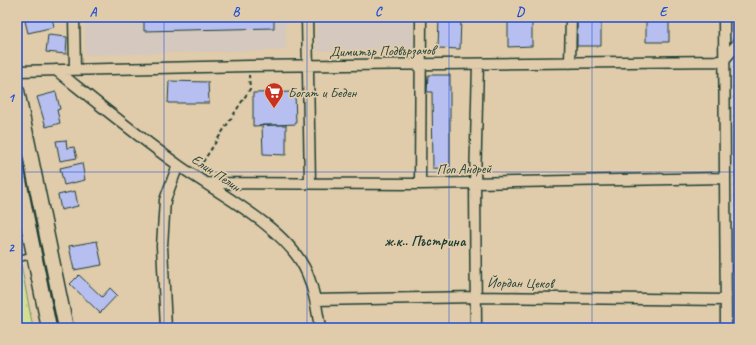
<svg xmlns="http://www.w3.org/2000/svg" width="756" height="345" font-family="Caveat,sans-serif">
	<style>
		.built { fill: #d4c8bf }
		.industrial { fill: url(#industrial-furrows) }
		.grass { fill: url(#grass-tufts); stroke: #798e64 }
		.building { fill: #b7bff0; stroke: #1f3d34 }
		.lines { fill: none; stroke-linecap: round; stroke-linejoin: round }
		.lane-casing { stroke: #1f3d34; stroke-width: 8 }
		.street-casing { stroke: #1f3d34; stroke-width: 13 }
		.secondary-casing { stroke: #1f3d34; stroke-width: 17 }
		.path { stroke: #1f3d34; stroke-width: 2; stroke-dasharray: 4 3; stroke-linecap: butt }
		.lane { stroke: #e0ccaa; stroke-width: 5 }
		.street { stroke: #e0ccaa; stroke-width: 10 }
		.secondary { stroke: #e0ccaa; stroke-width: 14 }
		.grid { fill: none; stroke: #1d4ed8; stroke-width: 1; stroke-opacity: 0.55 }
		.labels { text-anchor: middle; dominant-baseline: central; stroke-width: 3.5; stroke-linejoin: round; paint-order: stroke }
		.street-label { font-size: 14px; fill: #1f3d34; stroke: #e0ccaa }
		.poi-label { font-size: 14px; fill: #1f3d34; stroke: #e0ccaa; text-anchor: start }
		.neighbourhood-label { font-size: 15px; font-weight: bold; fill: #1f3d34; stroke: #e0ccaa }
		.neatline { fill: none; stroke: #1d4ed8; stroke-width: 1.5 }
		.grid-label { font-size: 13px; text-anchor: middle; font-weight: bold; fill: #1d4ed8 }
	</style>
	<defs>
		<pattern id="industrial-furrows" width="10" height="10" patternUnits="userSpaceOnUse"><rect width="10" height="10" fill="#d4c8bf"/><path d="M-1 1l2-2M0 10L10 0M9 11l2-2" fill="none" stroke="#aba49c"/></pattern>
		<pattern id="grass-tufts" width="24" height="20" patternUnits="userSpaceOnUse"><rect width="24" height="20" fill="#d3e094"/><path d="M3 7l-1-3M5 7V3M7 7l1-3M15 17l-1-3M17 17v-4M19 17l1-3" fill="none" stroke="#b5c180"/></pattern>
	</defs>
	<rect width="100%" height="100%" fill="#e0ccaa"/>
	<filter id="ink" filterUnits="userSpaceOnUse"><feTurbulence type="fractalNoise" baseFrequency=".025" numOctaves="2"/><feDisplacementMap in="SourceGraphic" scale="8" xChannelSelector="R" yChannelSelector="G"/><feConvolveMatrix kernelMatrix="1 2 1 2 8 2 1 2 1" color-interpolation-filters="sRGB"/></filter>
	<g filter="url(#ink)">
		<!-- built -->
		<path class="built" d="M85,17H286V50L85,55Z
			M316,17H413V50L316,51Z"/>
		<!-- industrial -->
		<path class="industrial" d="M731,17H739V328H735Z"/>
		<!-- grass -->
		<path class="grass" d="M21,264L33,328H17V265Z"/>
		<!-- building -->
		<path class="building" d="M24,17H52L54,27L28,33Z
			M101,17H274V28L144,31V19L101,20Z
			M319,17H335V19H319Z
			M335,17H358L357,19H335Z
			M439,17H461L460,49L438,48Z
			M508,17H532V46L508,47Z
			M577,17H601V46H577Z
			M646,17H669V42H646Z
			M48,35L67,37L66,54L46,52Z
			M428,75H450V169L433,168L432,92H427Z
			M169,81L208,82L209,103H168Z
			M56,92L60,109L57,110L60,123L46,127L37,97Z
			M295,92L296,124L253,126V93Z
			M262,125H286V155L263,154Z
			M66,140L67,148L74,147L77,158L60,161L56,141Z
			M82,163L85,180L64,185L60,168Z
			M75,191L78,206L61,210L58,195Z
			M97,241L102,265L74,270L69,246Z
			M79,275L102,297L110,288L117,295L100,313L70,284Z"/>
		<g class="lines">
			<!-- lane casing -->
			<g class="lane-casing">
				<path id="lane" d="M17,259L33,255"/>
			</g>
			<!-- street casing -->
			<g class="street-casing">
				<path id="street" d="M74,17L75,69
					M307,17L310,183
					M724,17L726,328
					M570,63L571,17
					M56,70C96,102 136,135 178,165C216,192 282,225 304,267C313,283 317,309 320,328
					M17,71L249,66L723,61L739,42
					M205,183L420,184L724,178
					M420,184L421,17
					M315,300L476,297L725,300
					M166,328L162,246L165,200L178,165
					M476,328L475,183L478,64"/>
			</g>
			<!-- secondary casing -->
			<g class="secondary-casing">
				<path id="secondary" d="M17,91L66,328
					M17,171L49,328"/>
			</g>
			<!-- path -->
			<path class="path" d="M199,168L250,89L249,75"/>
			<!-- lane -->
			<use href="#lane" class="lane"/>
			<!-- street -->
			<use href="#street" class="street"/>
			<!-- secondary -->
			<use href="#secondary" class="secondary"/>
		</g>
	</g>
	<!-- grid -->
	<path class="grid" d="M164,17V328M307,17V328M449,17V328M592,17V328M17,172H739"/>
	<!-- icons -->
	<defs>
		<g id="supermarket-pin" transform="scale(1)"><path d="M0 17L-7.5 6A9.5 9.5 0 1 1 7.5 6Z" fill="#c8321e" stroke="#e0ccaa"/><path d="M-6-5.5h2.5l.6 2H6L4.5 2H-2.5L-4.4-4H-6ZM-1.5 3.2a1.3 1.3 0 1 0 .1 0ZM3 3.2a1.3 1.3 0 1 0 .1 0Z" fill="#fff"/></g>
	</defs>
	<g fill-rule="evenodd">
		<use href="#supermarket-pin" x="274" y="92"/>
	</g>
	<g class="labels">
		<!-- street labels -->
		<g class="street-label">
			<text transform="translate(382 51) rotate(-1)">Димитър Подвързачов</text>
			<text transform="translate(464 169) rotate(-1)">Поп Андрей</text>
			<text transform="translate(216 173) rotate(34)">Елин Пелин</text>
			<text transform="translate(520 283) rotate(1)">Йордан Цеков</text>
		</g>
		<!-- poi labels -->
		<g class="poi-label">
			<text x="288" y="92">Богат и Беден</text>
		</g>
		<!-- neighbourhood labels -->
		<g class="neighbourhood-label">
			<text x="425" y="241">ж.к.. Пъстрина</text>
		</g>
	</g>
	<!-- margin -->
	<rect width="756" height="345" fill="none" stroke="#e0ccaa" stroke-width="44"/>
	<rect x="22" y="22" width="712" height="301" class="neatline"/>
	<g class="grid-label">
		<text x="93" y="16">A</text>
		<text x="236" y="16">B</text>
		<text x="378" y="16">C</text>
		<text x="520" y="16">D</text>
		<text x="663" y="16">E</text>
		<text x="11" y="102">1</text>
		<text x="11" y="252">2</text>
	</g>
</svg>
